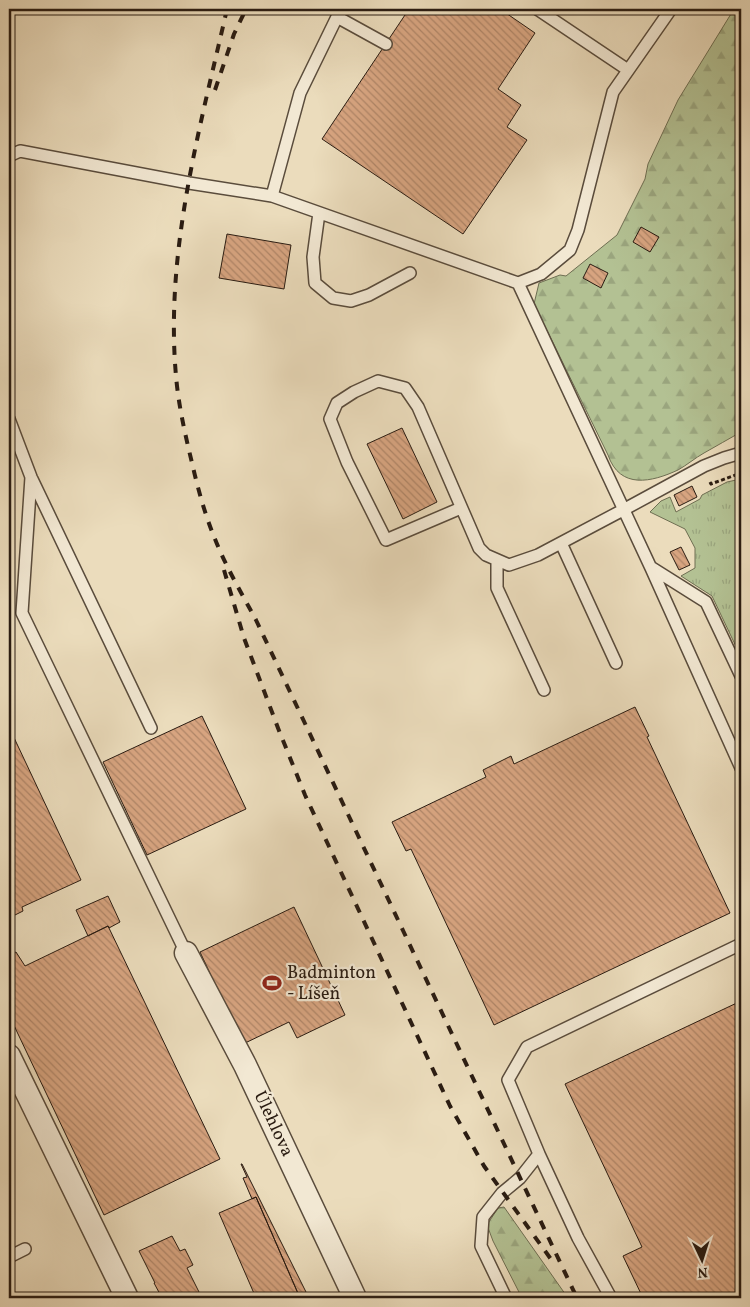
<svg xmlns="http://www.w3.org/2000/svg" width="750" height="1307" font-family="Vollkorn,serif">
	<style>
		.grass { fill: url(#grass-tufts); stroke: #6e6e52 }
		.forest { fill: url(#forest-firs); stroke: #6e6e52 }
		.building { fill: url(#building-back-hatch); stroke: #2a1c12 }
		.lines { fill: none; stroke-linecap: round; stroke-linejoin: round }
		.lane-casing { stroke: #5a4c3c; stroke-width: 14 }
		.street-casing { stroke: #5a4c3c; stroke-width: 25 }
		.path { stroke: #2a1c12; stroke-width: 3; stroke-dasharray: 4 2.5; stroke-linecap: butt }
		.lane { stroke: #f2e8d3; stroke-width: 11 }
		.street { stroke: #f2e8d3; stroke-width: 22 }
		.rail { stroke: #2a1c12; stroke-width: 4; stroke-dasharray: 9 9; stroke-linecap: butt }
		.labels { text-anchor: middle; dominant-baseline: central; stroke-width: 4.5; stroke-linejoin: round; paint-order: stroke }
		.poi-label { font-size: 18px; fill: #2a1c12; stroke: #f2e8d3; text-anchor: start }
		.street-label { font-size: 18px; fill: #2a1c12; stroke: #f2e8d3 }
	</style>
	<defs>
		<pattern id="grass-tufts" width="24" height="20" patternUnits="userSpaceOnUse" patternTransform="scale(1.25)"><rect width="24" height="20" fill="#b3c193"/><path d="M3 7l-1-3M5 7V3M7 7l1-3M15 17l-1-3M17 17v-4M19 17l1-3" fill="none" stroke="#9aa57e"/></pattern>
		<pattern id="forest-firs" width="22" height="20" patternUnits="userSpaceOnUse" patternTransform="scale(1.25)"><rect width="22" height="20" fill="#b3c193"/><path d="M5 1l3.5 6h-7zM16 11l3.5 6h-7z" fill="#9aa57e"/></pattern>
		<pattern id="building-back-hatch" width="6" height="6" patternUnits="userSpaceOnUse" patternTransform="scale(1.25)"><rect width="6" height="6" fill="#d7a480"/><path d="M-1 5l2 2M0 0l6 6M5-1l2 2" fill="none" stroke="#af8567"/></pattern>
	</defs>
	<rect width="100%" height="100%" fill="#ebdcbc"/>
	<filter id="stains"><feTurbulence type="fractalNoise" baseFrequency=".004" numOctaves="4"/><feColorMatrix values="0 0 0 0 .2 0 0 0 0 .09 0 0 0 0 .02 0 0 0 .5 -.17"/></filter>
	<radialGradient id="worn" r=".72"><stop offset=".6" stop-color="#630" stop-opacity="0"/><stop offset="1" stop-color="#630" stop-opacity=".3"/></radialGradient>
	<!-- grass -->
	<path class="grass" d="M736,480L741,481V657L712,596L681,576L695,568V548L685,529L650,512L661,501L670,497L676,512L700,499L702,495L727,482Z"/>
	<!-- forest -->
	<path class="forest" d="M734,9H741V432C729,439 716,446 704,453C695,458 687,465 678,470C652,482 620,490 608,455L534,304L539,283L560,275L566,276L617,235L645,179L648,164L678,100Z
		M504,1207L568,1298H522L493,1241L487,1225L498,1208Z"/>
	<!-- building -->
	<path class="building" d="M409,9H504L503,11L535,33L498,89L521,105L507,127L527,140L463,234L322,139Z
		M641,227L659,237L650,252L633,242Z
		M227,234L291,245L284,289L219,278Z
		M590,264L608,273L601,288L583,278Z
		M402,428L437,502L403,519L367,444Z
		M692,486L697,497L679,506L674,495Z
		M681,547L690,565L679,570L670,552Z
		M635,707L649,736L647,737L730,913L494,1025L411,849L406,851L392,822L486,777L483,770L511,756L514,764Z
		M202,716L246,809L147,855L103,762Z
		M9,727L81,880L22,907L23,911L9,918Z
		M108,896L120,922L109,928L108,926L88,936L76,910Z
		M294,907L345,1015L297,1038L289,1022L243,1044L200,952Z
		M108,926L220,1159L104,1215L9,1015V955L16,952L25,966Z
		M741,1001V1298H643L623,1256L642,1247L565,1084Z
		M241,1164H242L309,1298H300L256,1197L252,1199L243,1178L247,1177Z
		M256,1197L300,1298H256L219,1213Z
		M172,1236L180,1251L185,1249L193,1265L187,1268L202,1298H162L154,1283H155L139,1251Z"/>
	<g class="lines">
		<!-- lane casing -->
		<g class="lane-casing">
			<path id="lane" d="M537,9L628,70
				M9,11V9
				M337,17L386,44
				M9,156L20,151L189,183L272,196L518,283L651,568L741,768
				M272,196L300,93L337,17L343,9
				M319,213L313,257L315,283L333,298L351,301L369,295L410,273
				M518,283L541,274L570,250L578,230L613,92L671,9
				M9,419L31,477L151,728
				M31,477L22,613L186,953
				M461,508L386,540L347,462L330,419L337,403L354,392L378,381L405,388L418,407L479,548L486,555L509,565L538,555L623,510L704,466L724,458L741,453
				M561,543L616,663
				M497,560V588L544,690
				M652,568L706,602L741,676
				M539,1154L578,1238L611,1298
				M9,1257L25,1249
				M506,1298L481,1246L483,1217L502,1193L520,1178L539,1154L508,1080L527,1047L741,944"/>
		</g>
		<!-- street casing -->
		<g class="street-casing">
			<path id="street" d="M186,953L245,1065L355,1298
				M9,1056L127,1298"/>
		</g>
		<!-- path -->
		<path class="path" d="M710,482L711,484L741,473"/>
		<!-- lane -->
		<use href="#lane" class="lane"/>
		<!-- street -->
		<use href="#street" class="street"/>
		<!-- rail -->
		<path class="rail" d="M227,9C199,132 163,258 177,386C180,412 186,438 192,463C198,489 205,515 215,539C226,567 242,594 256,620L577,1298
			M215,90L234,34L246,9
			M224,570L244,638L278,728L305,795L450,1106L484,1166L553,1262"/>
	</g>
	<!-- icons -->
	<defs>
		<g id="stadium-bare" transform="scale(1.5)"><path d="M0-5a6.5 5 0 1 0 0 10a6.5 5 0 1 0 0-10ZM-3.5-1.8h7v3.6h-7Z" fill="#8f2418" stroke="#f2e8d3" stroke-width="2.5" paint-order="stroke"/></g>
	</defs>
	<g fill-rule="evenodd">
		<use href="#stadium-bare" x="272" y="983"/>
	</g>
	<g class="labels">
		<!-- poi labels -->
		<g class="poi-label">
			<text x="287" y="973">Badminton<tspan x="287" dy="21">- Líšeň</tspan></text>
		</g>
		<!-- street labels -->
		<g class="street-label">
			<text transform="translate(273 1124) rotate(65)">Úlehlova</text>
		</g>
	</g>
	<!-- margin -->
	<rect width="750" height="1307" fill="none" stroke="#ebdcbc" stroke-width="30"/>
	<rect x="10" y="10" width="730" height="1287" fill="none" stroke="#2a1c12" stroke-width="2.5"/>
	<rect x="15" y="15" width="720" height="1277" fill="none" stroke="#2a1c12"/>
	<!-- north arrow -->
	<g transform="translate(702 1260) rotate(176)" stroke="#f2e8d3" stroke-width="4" paint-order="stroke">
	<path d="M0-4L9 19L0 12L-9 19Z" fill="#2a1c12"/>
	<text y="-8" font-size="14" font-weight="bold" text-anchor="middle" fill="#2a1c12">N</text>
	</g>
	<rect width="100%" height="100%" filter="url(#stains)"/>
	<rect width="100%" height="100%" fill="url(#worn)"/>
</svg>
